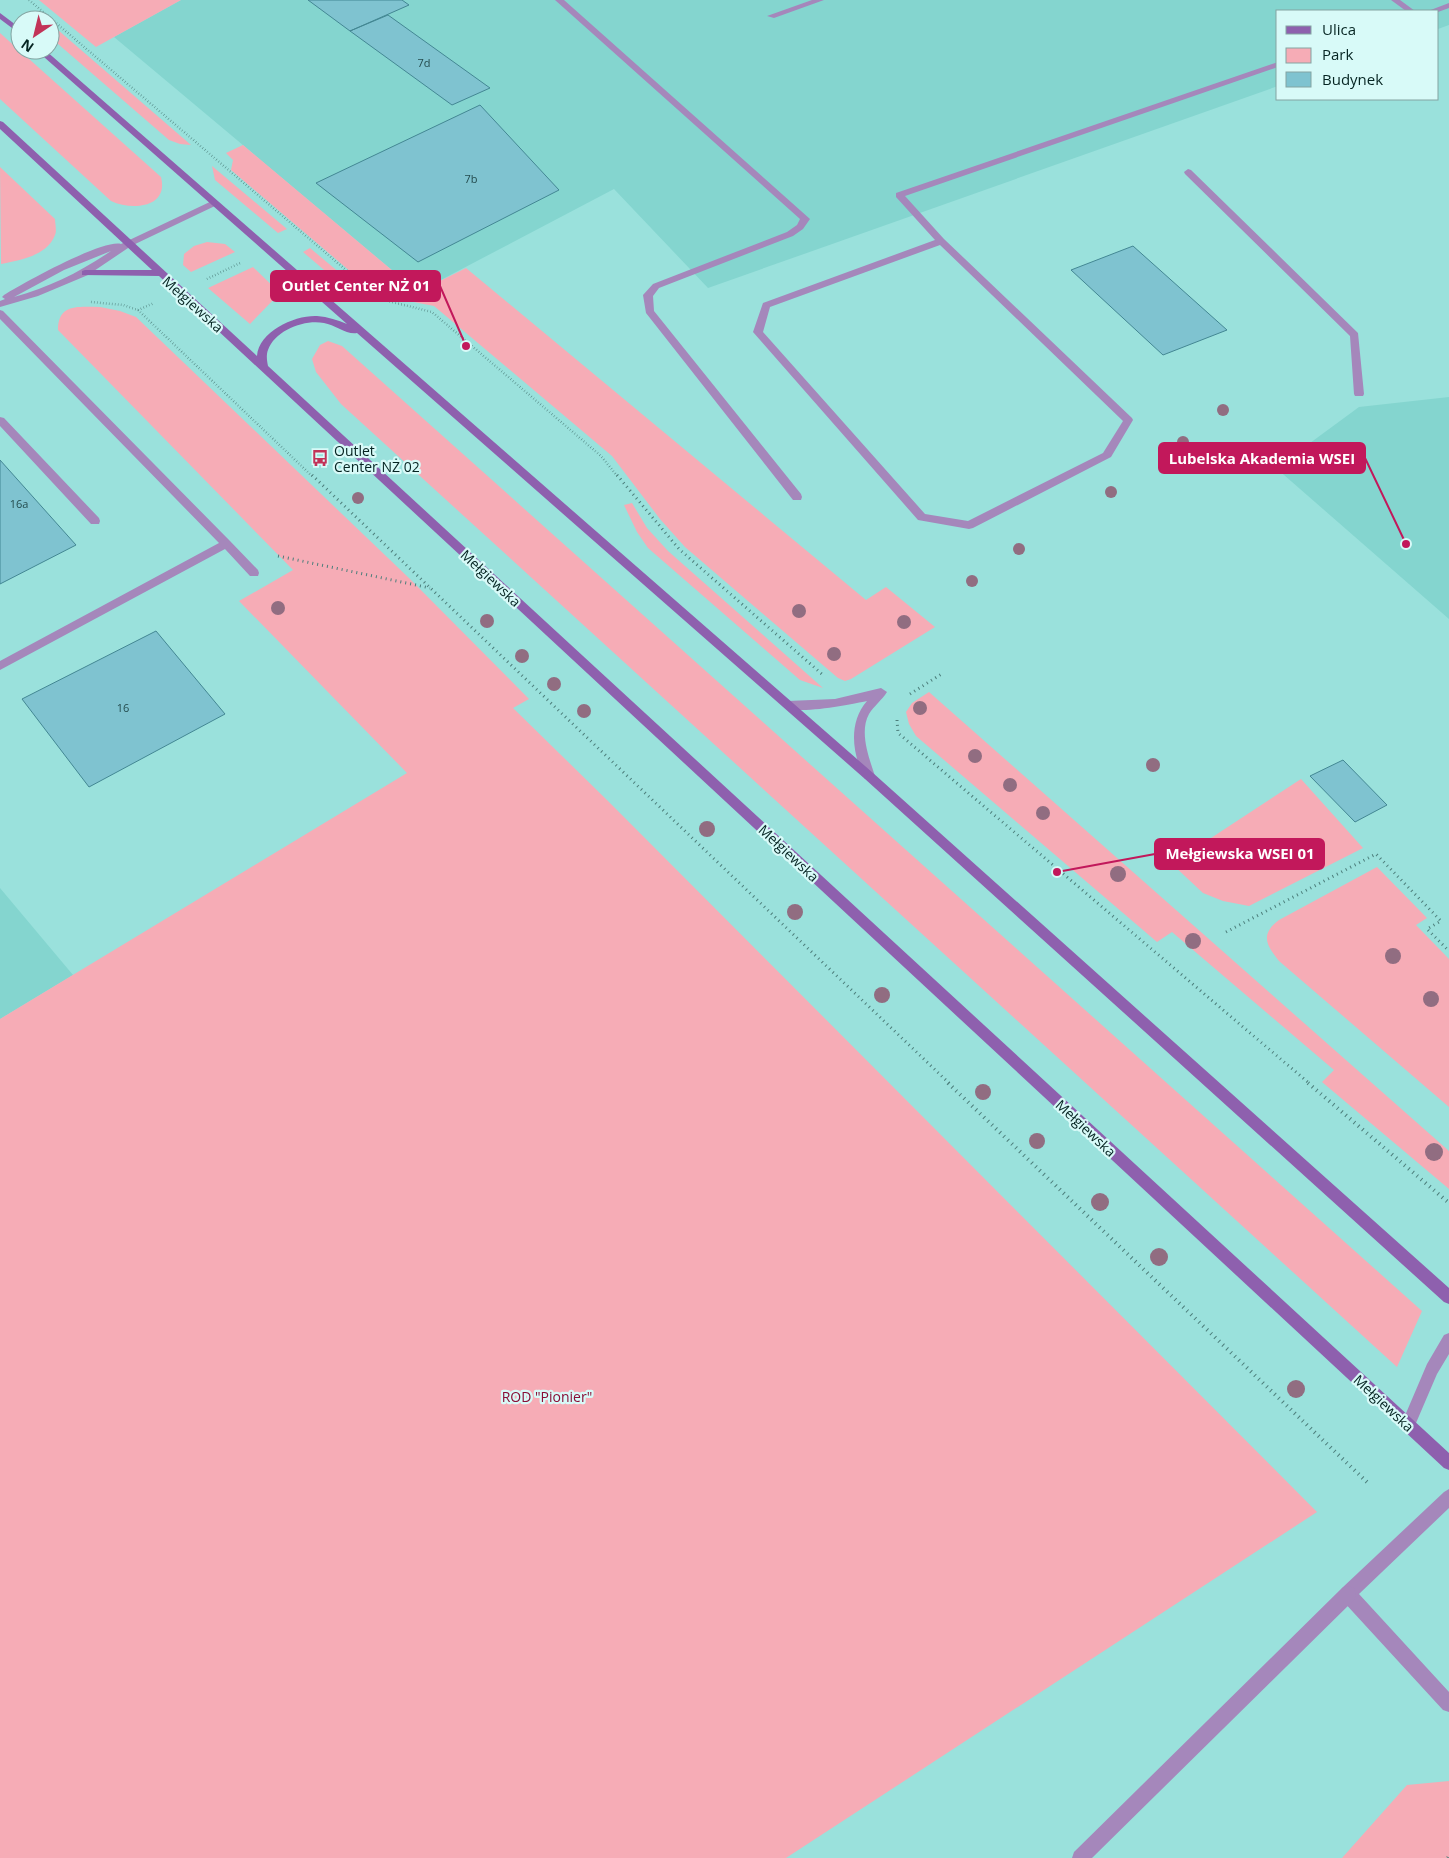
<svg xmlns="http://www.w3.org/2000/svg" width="1449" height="1858" font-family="'Open Sans',sans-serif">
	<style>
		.built { fill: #84d5cf }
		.green { fill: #f6acb6 }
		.building { fill: #7fc3d0; stroke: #438793 }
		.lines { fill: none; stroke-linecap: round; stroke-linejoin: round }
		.path-far2 { stroke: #4c7e7b; stroke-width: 2.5; stroke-dasharray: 0.5 2.5; stroke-linecap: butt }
		.path-far1 { stroke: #4c7e7b; stroke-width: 3; stroke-dasharray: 1 4; stroke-linecap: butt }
		.path { stroke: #4c7e7b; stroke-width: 4; stroke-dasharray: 1 4.5; stroke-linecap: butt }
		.lane { fill: #a587bb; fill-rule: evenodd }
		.street { fill: #a587bb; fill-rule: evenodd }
		.secondary { fill: #8e60ae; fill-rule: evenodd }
		.tree { fill: #916d81 }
		.labels { text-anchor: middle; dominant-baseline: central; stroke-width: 4.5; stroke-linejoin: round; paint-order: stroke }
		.number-label { font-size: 11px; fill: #244c4e }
		.street-label { font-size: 14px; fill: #052422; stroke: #d8faf8 }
		.poi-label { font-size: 14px; fill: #052422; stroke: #d8faf8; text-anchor: start }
		.park-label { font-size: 14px; fill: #890e36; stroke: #d8faf8 }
		.leader { fill: none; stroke: #c2185b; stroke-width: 2 }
		.callout-dot { fill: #c2185b; stroke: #d8faf8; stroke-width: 2 }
		.callout { fill: #c2185b; stroke: #c2185b; stroke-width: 2 }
		.callout-label { font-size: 15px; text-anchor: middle; font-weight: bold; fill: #fff }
	</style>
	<rect width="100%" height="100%" fill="#9ae1dc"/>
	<!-- built -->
	<path class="built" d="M181,0H1449V25L1438,29V11H1278V86L708,288L614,189L418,292L114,37Z
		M1449,397V619L1276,468L1359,407Z
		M0,888L73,975L0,1019Z"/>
	<!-- green -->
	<path class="green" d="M39,0H181L96,47Z
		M51,24L191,145L180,144L169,140L50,37Z
		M0,33L161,177C169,208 132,211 111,201L0,99Z
		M243,145L418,292L466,268L866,600L886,587L935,627L851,679L845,681L838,678L685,547L660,519L612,456L434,306L378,295L231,170L233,160L226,153Z
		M212,166L287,229L278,233L215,180Z
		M0,167L55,219C55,223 57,231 55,235C47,256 20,260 1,264Z
		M207,242L225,244L235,252L191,272L183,265L184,254L194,246Z
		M310,248L372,300L350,292L303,252Z
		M253,267L280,293L250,324L208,288Z
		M100,307L120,311L136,317L410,579L529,699L513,708L608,801L1317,1512L786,1858H0V1019L407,773L239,601L293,570L58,330C58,303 79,307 100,307Z
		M328,341L342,346L1422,1311L1397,1367L341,404L316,372L312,359L320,345Z
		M632,503L647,528L668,551L823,688L800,680L648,548L637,532L624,505Z
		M929,692L1449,1151V1189L1322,1082L1334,1070L1172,932L1157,942L916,736L909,724L906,712L912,703Z
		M1301,779L1363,848L1249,906L1223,901L1203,893L1157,850L1155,846L1161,840L1182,857Z
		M1377,867L1427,918L1416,925L1449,959V1107L1279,961C1266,945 1260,934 1279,920Z
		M1449,1781V1858H1342L1407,1785Z"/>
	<!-- building -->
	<path class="building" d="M308,0H402L409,5L350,31Z
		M388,15L490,88L452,105L350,31Z
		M480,105L559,190L418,262L316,183Z
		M1133,246L1227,330L1163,355L1071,270Z
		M0,460L76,545L0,584Z
		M156,631L225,714L89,787L22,699Z
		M1343,760L1387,805L1355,822L1310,776Z"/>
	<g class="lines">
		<!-- path-far2 -->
		<path class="path-far2" d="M29,0L380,299L432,312L601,456L618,477
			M207,279L240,263
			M91,302L123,305L138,310L313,477
			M138,310L154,303"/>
		<!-- path-far1 -->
		<path class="path-far1" d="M312,475L950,1084
			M617,475L679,549L823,675
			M278,556L430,588
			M910,694L943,673
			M897,720L898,733L1310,1084
			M1226,932L1376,854L1441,921L1427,929L1449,951"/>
		<!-- path -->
		<path class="path" d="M948,1083L1369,1484
			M1308,1083L1449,1203
			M1448,1858L1449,1856"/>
		<!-- lane -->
		<path class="lane" d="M555,0H564L810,219L803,229L793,236L659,288L653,296L654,311L801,494L802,497L801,500H793L646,313L643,295L653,284L787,232L797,225L800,219Z
			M812,0H824L774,18L767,16Z
			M1391,0H1400L1415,11H1406Z
			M1449,3V8L1438,12L1428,11Z
			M1278,62V67L905,196L944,239L1132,418L1133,420L1111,457L973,528L969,529L918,520L753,332L763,303L935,240L896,197V193ZM940,245L1123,421L1103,453L968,521L925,514L763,332L770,307Z
			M1188,169L1191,170L1358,333L1364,394L1363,396H1355L1354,394L1350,336L1185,174L1184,172Z
			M0,310L3,311L230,541L258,570L259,573L258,576H250L225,549L0,670V661L219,543L0,319Z
			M0,417L4,418L99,518L100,521L99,524H91L0,426Z
			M1449,1489V1508L1359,1594L1449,1692V1712L1443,1710L1342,1600L1340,1594L1342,1588L1444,1492Z"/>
		<!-- street -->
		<path class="street" d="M214,200L217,201V205L131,246L88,275L38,296L0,307V301L5,299L2,297L4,295C23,283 103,239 121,244ZM111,251C80,272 50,287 14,297L64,270Z
			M881,688L887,692C882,700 874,706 869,714C859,732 869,758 875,776L873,779H865C852,754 848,723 867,701C853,704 790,717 782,705L788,701L835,699Z
			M1449,1333V1354L1437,1374L1413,1430L1408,1432L1403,1430L1401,1425L1427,1364L1444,1335Z
			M1348,1586L1354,1588L1356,1594L1354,1600L1092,1858H1072L1074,1852L1342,1588Z"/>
		<!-- secondary -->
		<path class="secondary" d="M0,13L20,28V34L0,19Z
			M36,50H45L873,773L1449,1288V1304L1444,1302L865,779L357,333C347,335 335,325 324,323C305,319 275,330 268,350C266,355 267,361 268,366L1449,1453V1470L1444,1468L159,276L82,275V271L85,270H152L0,129V121L3,122L257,356C259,331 295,315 317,316C328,317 338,320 347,324Z"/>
	</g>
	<!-- trees -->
	<g class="tree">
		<circle cx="1223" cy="410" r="6"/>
		<circle cx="1183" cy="442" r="6"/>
		<circle cx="1111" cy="492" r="6"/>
		<circle cx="358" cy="498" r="6"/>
		<circle cx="1019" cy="549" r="6"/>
		<circle cx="972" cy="581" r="6"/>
		<circle cx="278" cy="608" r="7"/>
		<circle cx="799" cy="611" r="7"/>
		<circle cx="487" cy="621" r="7"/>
		<circle cx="904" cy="622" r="7"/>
		<circle cx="834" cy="654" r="7"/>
		<circle cx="522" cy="656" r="7"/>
		<circle cx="554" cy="684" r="7"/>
		<circle cx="920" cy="708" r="7"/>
		<circle cx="584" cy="711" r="7"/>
		<circle cx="975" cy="756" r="7"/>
		<circle cx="1153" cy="765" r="7"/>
		<circle cx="1010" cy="785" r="7"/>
		<circle cx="1043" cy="813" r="7"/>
		<circle cx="707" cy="829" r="8"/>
		<circle cx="1118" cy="874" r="8"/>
		<circle cx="795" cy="912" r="8"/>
		<circle cx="1193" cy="941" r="8"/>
		<circle cx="1393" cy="956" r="8"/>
		<circle cx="882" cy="995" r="8"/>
		<circle cx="1431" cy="999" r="8"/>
		<circle cx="983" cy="1092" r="8"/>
		<circle cx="1037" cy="1141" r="8"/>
		<circle cx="1434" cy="1152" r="9"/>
		<circle cx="1100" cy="1202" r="9"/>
		<circle cx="1159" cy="1257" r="9"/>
		<circle cx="1296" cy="1389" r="9"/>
	</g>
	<!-- icons -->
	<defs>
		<g id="bus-bare" transform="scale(1.35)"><path d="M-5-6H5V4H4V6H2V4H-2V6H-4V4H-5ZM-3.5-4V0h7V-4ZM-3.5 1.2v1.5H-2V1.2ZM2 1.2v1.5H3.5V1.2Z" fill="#c23358" stroke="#d8faf8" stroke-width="2.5" paint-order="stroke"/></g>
	</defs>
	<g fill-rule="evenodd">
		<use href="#bus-bare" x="320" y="458"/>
	</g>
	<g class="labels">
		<!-- number labels -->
		<g class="number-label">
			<text x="424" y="62">7d</text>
			<text x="471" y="178">7b</text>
			<text x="19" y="503">16a</text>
			<text x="123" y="707">16</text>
		</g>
		<!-- street labels -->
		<g class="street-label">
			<text transform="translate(193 304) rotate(42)">Mełgiewska</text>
			<text transform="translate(491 578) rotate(43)">Mełgiewska</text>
			<text transform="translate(789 853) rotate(43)">Mełgiewska</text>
			<text transform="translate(1086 1128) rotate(43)">Mełgiewska</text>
			<text transform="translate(1384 1403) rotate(43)">Mełgiewska</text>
		</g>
		<!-- poi labels -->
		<g class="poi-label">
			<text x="334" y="450">Outlet<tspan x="334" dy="16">Center NŻ 02</tspan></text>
		</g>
		<!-- park labels -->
		<g class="park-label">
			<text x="547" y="1396">ROD "Pionier"</text>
		</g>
	</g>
	<!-- callouts -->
	<path class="leader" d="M466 346L440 286M1406 544L1365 458M1057 872L1155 854"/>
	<g class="callout-dot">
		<circle cx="466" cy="346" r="5"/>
		<circle cx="1406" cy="544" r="5"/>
		<circle cx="1057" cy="872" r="5"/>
	</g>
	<g class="callout">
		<rect x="271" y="271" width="169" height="30" rx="5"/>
		<rect x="1159" y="443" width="206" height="30" rx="5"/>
		<rect x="1155" y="839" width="169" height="30" rx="5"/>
	</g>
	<g class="callout-label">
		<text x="356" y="291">Outlet Center NŻ 01</text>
		<text x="1262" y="464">Lubelska Akademia WSEI</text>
		<text x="1240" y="859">Mełgiewska WSEI 01</text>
	</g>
	<!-- legend -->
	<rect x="1276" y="10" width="162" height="90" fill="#d8faf8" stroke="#84a4a2"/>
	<rect x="1286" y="26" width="25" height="8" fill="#8e60ae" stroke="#84a4a2"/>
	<text x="1322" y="35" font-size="15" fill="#052422">Ulica</text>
	<rect x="1286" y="48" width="25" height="15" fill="#f6acb6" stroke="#84a4a2"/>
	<text x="1322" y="60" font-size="15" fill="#052422">Park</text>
	<rect x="1286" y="72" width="25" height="15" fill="#7fc3d0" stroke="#84a4a2"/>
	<text x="1322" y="85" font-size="15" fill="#052422">Budynek</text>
	<!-- north arrow -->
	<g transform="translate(35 35) rotate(215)"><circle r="24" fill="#d8faf8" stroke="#84a4a2"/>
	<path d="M0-4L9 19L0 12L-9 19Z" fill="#c23358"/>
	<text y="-8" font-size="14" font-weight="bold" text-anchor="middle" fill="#052422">N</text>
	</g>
</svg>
